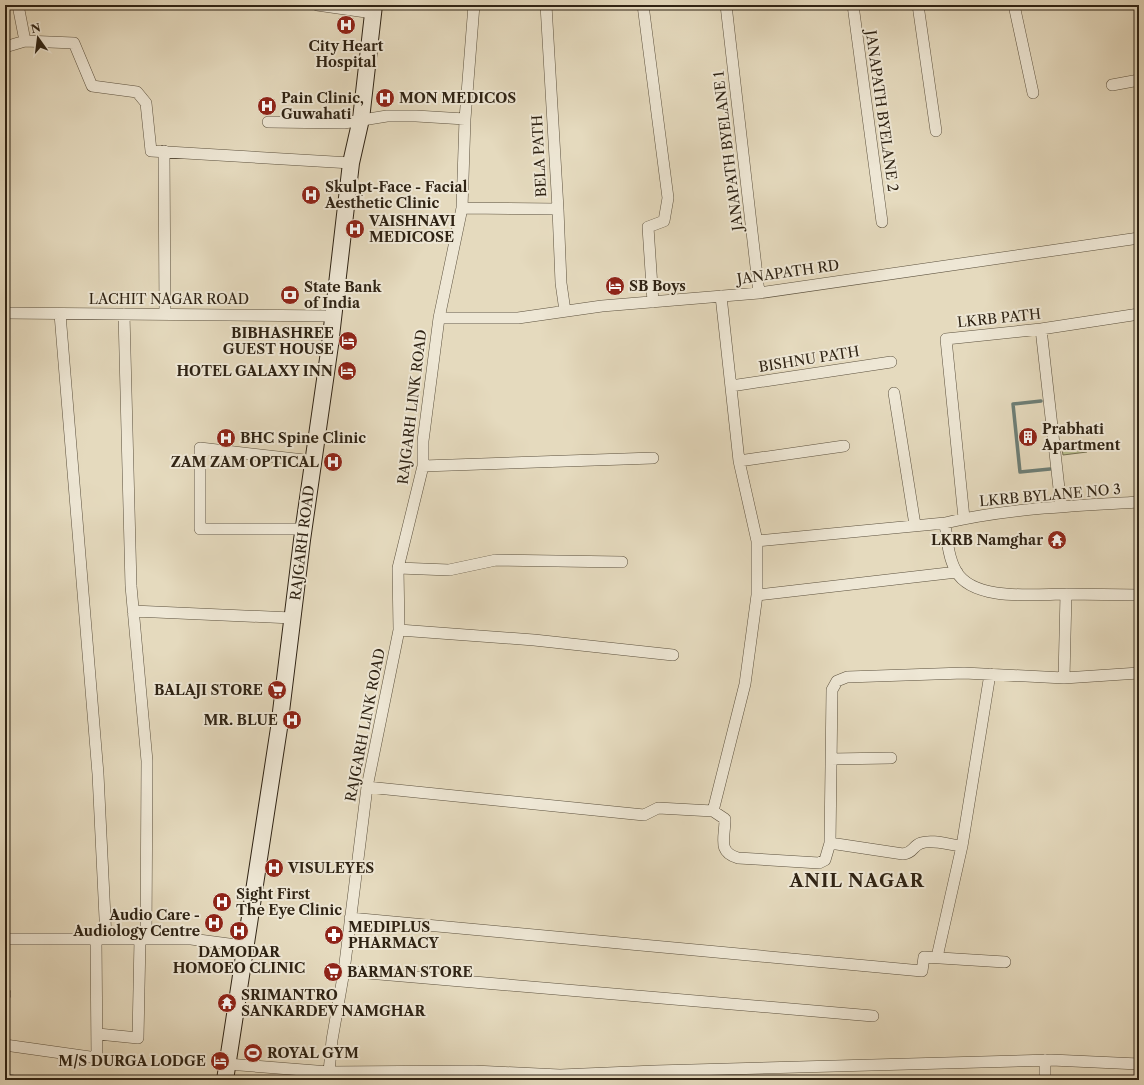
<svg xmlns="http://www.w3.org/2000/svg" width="1144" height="1085" font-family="'Libre Caslon Text',serif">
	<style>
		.green { fill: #b9be8e; stroke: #747051 }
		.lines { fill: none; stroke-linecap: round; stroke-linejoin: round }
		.stream { stroke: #6d7e76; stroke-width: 3.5 }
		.minor-casing { stroke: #5c513e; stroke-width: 12 }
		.secondary-casing { stroke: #2f2314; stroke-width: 18 }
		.minor { stroke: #eee7d5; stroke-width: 11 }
		.secondary { stroke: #eee7d5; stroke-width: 16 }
		.labels { text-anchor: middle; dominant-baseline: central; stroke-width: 4; stroke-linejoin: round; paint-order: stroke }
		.poi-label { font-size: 14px; font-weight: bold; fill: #2f2314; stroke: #eee7d5; text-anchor: start }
		.street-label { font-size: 14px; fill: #2f2314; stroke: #eee7d5 }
		.district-label { font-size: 18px; font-weight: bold; letter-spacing: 1px; fill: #2f2314; stroke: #eee7d5 }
	</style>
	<rect width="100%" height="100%" fill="#e5dabe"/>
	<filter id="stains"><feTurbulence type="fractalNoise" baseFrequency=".005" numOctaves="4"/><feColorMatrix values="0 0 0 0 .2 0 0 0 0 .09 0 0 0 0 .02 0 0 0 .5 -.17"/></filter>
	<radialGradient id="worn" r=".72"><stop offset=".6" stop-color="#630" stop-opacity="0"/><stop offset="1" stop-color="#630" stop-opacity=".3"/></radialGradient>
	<!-- green -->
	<path class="green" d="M1086,445L1087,452L1063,455L1062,449Z"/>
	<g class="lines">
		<!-- stream -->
		<path class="stream" d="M1041,401L1013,404L1020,472L1050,469
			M5,1075L31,1080"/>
		<!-- minor casing -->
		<g class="minor-casing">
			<path id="minor" d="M317,5L373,13
				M643,5L668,198L664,221L648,227L653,302
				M726,5L759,293
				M853,5L882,222
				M918,5L936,131
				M1014,5L1033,93
				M25,41L74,43L92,86L137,92L146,103L151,151L351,163
				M5,47L25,41L18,5
				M1112,85L1139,80
				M268,122L344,123L387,116H416L465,119
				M164,151L165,314
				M462,208L558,209L546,5
				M558,209L561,283L565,311
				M5,313L334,316
				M60,314L98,774L106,939
				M124,314L131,586L147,761L146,939
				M439,318H518L602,306L759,293L1139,238
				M1041,329L1061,506
				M731,386L891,362
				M894,393L915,525
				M739,461L844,446
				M423,466L653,458
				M964,518L946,339L1041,329L1139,314
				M945,523C947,538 948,557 956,571C973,602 1036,594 1066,594L1064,678
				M303,529H200V448L313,461
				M757,541L945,523C1008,508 1074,506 1139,502
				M398,568L449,570L496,560L622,562
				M1066,594L1139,595
				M757,595L957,572
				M133,611L292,618
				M399,630L534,640L673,655
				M831,759L891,758
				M367,787L644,815L658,808L713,811L745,684L757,595V541L739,461L721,296
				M713,811L725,819C725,838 717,852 738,858L819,863L825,860L830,843L832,690L837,681L847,677L964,673L1064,678L1139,673
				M830,843L903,854C914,853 912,846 921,843C932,839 950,845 962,846
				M350,918L922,971L924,957L1005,962
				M5,939H191L244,946
				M937,957L962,846L990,674
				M344,971L873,1016
				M5,993V995
				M98,1034L138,1038L140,939
				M5,1045L97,1058L96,939
				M227,1064L329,1072L474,1071L560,1075L655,1071L1051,1060L1139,1064
				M329,1072L332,1040L344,971L367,787L399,630L398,568L423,466V441L439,318L462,208L465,119L474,5
				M1045,1080V1060"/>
		</g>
		<!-- secondary casing -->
		<g class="secondary-casing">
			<path id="secondary" d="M225,1080L279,728L302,540L330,345L351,163L361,119L374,5"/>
		</g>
		<!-- minor -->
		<use href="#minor" class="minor"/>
		<!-- secondary -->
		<use href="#secondary" class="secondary"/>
	</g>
	<!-- icons -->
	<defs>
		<g id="hospital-disc" transform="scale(1)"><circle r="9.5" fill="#8f2418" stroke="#eee7d5"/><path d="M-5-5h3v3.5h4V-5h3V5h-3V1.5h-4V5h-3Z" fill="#fff"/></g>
		<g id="hotel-disc" transform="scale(1)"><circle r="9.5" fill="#8f2418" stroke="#eee7d5"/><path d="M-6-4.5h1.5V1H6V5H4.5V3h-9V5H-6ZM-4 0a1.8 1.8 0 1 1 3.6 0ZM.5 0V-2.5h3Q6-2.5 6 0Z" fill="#fff"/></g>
		<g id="bank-disc" transform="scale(1)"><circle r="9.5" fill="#8f2418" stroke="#eee7d5"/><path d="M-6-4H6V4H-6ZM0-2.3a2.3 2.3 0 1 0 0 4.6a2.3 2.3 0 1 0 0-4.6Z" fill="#fff"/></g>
		<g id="building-disc" transform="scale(1)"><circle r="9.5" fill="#8f2418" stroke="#eee7d5"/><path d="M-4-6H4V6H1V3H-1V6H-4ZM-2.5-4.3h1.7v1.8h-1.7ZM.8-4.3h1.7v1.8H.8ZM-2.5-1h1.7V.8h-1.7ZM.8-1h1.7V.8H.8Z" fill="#fff"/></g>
		<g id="temple-disc" transform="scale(1)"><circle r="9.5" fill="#8f2418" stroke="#eee7d5"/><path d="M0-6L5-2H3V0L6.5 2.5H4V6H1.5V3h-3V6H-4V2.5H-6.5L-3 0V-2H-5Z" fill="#fff"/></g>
		<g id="supermarket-disc" transform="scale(1)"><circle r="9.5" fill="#8f2418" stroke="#eee7d5"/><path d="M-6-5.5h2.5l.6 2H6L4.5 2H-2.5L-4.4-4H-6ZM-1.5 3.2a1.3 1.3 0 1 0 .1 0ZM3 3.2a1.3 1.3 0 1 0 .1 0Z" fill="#fff"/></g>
		<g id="pharmacy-disc" transform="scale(1)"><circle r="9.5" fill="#8f2418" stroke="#eee7d5"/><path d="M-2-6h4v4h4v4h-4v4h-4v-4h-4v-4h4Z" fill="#fff"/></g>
		<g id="stadium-disc" transform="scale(1)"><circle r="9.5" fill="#8f2418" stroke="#eee7d5"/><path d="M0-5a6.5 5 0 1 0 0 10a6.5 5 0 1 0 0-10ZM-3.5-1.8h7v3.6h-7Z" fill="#fff"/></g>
	</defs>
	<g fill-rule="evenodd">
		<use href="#hospital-disc" x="346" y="25"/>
		<use href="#hospital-disc" x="385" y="98"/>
		<use href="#hospital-disc" x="267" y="106"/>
		<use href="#hospital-disc" x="311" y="195"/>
		<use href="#hospital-disc" x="355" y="229"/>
		<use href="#hotel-disc" x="615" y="286"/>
		<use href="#bank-disc" x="290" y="295"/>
		<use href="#hotel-disc" x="348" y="341"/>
		<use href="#hotel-disc" x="347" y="371"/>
		<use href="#building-disc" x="1028" y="437"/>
		<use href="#hospital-disc" x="226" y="438"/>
		<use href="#hospital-disc" x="333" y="462"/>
		<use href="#temple-disc" x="1057" y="540"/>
		<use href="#supermarket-disc" x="277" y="690"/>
		<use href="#hospital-disc" x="292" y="720"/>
		<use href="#hospital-disc" x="274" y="868"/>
		<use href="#hospital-disc" x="222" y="902"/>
		<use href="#hospital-disc" x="214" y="923"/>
		<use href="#hospital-disc" x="239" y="931"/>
		<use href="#pharmacy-disc" x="334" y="935"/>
		<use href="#supermarket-disc" x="333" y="972"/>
		<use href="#temple-disc" x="227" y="1003"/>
		<use href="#stadium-disc" x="253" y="1053"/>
		<use href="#hotel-disc" x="220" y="1061"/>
	</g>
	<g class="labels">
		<!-- poi labels -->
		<g class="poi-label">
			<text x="346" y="46" text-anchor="middle">City Heart<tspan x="346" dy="16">Hospital</tspan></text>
			<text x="281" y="98">Pain Clinic,<tspan x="281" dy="16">Guwahati</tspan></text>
			<text x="399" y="98">MON MEDICOS</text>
			<text x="325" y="187">Skulpt-Face - Facial<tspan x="325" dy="16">Aesthetic Clinic</tspan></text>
			<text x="369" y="221">VAISHNAVI<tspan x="369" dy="16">MEDICOSE</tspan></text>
			<text x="629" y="286">SB Boys</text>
			<text x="304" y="287">State Bank<tspan x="304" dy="16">of India</tspan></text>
			<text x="334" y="333" text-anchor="end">BIBHASHREE<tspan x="334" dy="16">GUEST HOUSE</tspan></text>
			<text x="333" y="371" text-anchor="end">HOTEL GALAXY INN</text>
			<text x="1042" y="429">Prabhati<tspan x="1042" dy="16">Apartment</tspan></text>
			<text x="240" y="438">BHC Spine Clinic</text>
			<text x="319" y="462" text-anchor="end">ZAM ZAM OPTICAL</text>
			<text x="1043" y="540" text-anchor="end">LKRB Namghar</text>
			<text x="263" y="690" text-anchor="end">BALAJI STORE</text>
			<text x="278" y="720" text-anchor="end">MR. BLUE</text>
			<text x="288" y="868">VISULEYES</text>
			<text x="236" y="894">Sight First<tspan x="236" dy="16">The Eye Clinic</tspan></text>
			<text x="200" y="915" text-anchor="end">Audio Care -<tspan x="200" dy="16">Audiology Centre</tspan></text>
			<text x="348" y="927">MEDIPLUS<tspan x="348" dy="16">PHARMACY</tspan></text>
			<text x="239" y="952" text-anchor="middle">DAMODAR<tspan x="239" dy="16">HOMOEO CLINIC</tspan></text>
			<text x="347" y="972">BARMAN STORE</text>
			<text x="241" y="995">SRIMANTRO<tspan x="241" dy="16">SANKARDEV NAMGHAR</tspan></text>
			<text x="267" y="1053">ROYAL GYM</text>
			<text x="206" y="1061" text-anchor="end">M/S DURGA LODGE</text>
		</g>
		<!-- street labels -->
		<g class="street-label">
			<text transform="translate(882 111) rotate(82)">JANAPATH BYELANE 2</text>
			<text transform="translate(728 151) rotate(-97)">JANAPATH BYELANE 1</text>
			<text transform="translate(539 156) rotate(-93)">BELA PATH</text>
			<text transform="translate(788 272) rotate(-8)">JANAPATH RD</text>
			<text x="169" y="299">LACHIT NAGAR ROAD</text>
			<text transform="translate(999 318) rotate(-6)">LKRB PATH</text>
			<text transform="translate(809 359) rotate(-9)">BISHNU PATH</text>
			<text transform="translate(412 407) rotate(-83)">RAJGARH LINK ROAD</text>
			<text transform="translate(1050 495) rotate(-5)">LKRB BYLANE NO 3</text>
			<text transform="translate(302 543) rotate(-83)">RAJGARH ROAD</text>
			<text transform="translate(365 725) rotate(-79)">RAJGARH LINK ROAD</text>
		</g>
		<!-- district labels -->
		<g class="district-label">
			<text x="857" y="881">ANIL NAGAR</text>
		</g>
	</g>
	<!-- margin -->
	<rect width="1144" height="1085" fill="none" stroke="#e5dabe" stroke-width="20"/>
	<rect x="6" y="6" width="1132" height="1073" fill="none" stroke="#2f2314" stroke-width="2"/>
	<rect x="10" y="10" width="1124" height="1065" fill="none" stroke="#2f2314"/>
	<!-- north arrow -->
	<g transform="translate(38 38) rotate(346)" stroke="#eee7d5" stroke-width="3" paint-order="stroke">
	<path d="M0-3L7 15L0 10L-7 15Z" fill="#2f2314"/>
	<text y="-6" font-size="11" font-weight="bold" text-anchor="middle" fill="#2f2314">N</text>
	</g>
	<rect width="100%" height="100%" filter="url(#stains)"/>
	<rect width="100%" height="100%" fill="url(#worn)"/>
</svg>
